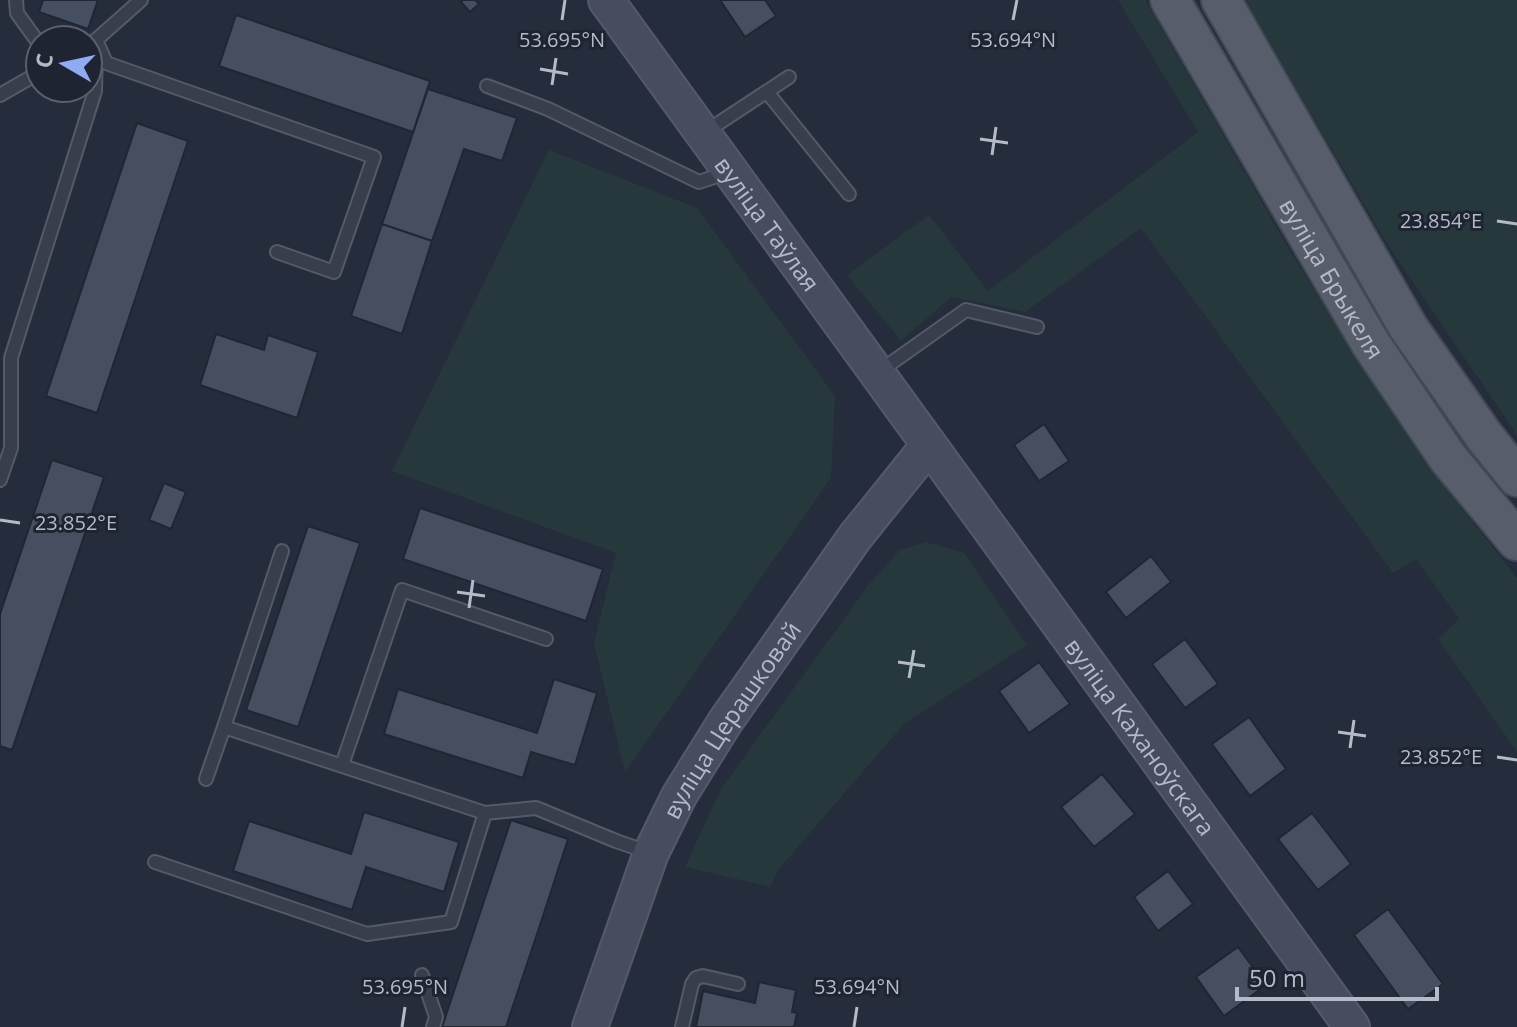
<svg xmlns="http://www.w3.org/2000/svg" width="1517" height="1027" font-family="'Open Sans',sans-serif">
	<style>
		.green { fill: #27383c }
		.building { fill: #464f60; stroke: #202633; stroke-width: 2 }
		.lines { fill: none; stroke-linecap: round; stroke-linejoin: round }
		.lane-casing { stroke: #545a67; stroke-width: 16 }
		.secondary-casing { stroke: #545a67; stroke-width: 38 }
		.primary-casing { stroke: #424855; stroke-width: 42 }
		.lane { stroke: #393e4c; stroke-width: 12 }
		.secondary { stroke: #474d5e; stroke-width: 34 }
		.primary { stroke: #575d6b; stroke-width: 38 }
		.ticks { fill: none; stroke: #b4bac7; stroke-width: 3 }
		.labels { text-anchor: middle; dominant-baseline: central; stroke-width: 6; stroke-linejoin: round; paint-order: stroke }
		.street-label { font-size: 24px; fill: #b4bac7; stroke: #1e2431 }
		.ticks-label { font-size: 20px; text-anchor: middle; fill: #b4bac7; stroke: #1e2431; stroke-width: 6; stroke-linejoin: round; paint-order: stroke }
	</style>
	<rect width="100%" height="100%" fill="#252c3b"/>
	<!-- green -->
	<path class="green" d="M1118,0H1145L1289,249L1359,362L1422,458L1517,578V752L1438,639L1459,619L1416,559L1393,573L1141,228L1025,312L951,297L901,341L847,275L929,215L988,291L1198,132Z
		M1244,0H1517V435L1391,250Z
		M549,150L697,208L835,396L831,478L625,772L594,643L616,553L392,471Z
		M926,542L964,553L1027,645L905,723L778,870L770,887L685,867L721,789L870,583L900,550Z"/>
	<!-- building -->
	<path class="building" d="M43,0H98L88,29L39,12Z
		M463,0H475L479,4L470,12L461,2Z
		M720,0H765L776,16L745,37Z
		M236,15L430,81L413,132L219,66Z
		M428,89L517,118L502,161L464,149L432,241L382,224Z
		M137,123L188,141L97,413L46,396Z
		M382,224L432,241L402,334L351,316Z
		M216,334L264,350L268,335L318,352L297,418L200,385Z
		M1044,424L1069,461L1039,481L1014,445Z
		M52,460L104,477L12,750L0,746V614Z
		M164,483L186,492L171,529L149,520Z
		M420,508L603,569L586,621L403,559Z
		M308,526L360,543L298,727L246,710Z
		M1151,556L1171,582L1126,618L1106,592Z
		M1185,639L1218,684L1185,708L1152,664Z
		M1039,662L1070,704L1029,733L999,691Z
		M554,679L597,693L575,765L531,752L523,778L384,734L398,689L537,733Z
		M1249,717L1286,769L1250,796L1212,744Z
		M1102,774L1135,814L1094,847L1061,807Z
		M364,812L459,842L444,892L366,867L352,910L233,871L249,821L351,854Z
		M1312,813L1351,864L1318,890L1278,839Z
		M511,820L568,839L544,913L506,1027H442Z
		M1168,871L1193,904L1158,931L1134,897Z
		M1388,909L1443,984L1408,1009L1354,935Z
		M1238,947L1266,985L1224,1016L1196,977Z
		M759,982L796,990L792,1012L797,1013L794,1027H696L703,991L755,1003Z"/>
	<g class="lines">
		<!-- lane casing -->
		<g class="lane-casing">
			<path id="lane" d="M16,0L17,13L40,45
				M96,40L106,63L374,157L334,272L277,252
				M89,44L96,40L141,0
				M487,86L548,109L699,182L729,172
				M767,92L849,194
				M0,95L40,72
				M707,133L719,123L789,77
				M880,371L966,310L1037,327
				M0,480L11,448V358L95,91L96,48
				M282,551L224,727L485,813L536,808L616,841L648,852
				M342,765L402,590L546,639
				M206,779L224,727
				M155,862L367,934L451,922L485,813
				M422,975L436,1017L433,1027
				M682,1027L692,984L696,978L703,976L738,984"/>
		</g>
		<!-- secondary casing -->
		<g class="secondary-casing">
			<g id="secondary">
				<path id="s1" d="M606,0L1352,1027"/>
				<path id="s2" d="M590,1027L651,853L679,796L725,722L855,537L929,445"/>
			</g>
		</g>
		<!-- primary casing -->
		<g class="primary-casing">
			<g id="primary">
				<path id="s3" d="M1170,0L1371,344L1448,458L1517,541"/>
				<path d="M1221,0L1408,327L1484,436L1517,477"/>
			</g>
		</g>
		<!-- lane -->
		<use href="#lane" class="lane"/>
		<!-- secondary -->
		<use href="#secondary" class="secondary"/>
		<!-- primary -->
		<use href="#primary" class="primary"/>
	</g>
	<!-- ticks -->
	<path class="ticks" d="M562,20L565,0M1013,20L1017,0M540,69L568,74M552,85L556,58M980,139L1008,143M992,155L996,127M1497,221L1517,224M0,520L20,523M457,592L485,596M469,608L473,580M898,662L925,666M909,678L914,650M1338,732L1366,736M1350,748L1354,720M1497,757L1517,760M402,1027L405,1007M854,1027L857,1007"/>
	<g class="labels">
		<!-- street labels -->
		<g class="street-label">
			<text stroke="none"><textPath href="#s1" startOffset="276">вуліца Таўлая</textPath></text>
			<text stroke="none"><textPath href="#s3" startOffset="322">вуліца Брыкеля</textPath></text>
			<text stroke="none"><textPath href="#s2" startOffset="340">вуліца Церашковай</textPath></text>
			<text stroke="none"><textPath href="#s1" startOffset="910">вуліца Каханоўскага</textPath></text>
		</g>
	</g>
	<g class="ticks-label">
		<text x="562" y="47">53.695°N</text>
		<text x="1013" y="47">53.694°N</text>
		<text x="1441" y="228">23.854°E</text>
		<text x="76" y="530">23.852°E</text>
		<text x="1441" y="764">23.852°E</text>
		<text x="405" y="994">53.695°N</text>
		<text x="857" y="994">53.694°N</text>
	</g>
	<!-- north arrow -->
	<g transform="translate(64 64) rotate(279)"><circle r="38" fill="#1e2431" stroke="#5a606d" stroke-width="2"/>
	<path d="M0-6L14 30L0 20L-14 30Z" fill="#90abf1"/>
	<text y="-12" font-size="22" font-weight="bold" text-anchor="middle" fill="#b4bac7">С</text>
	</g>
	<!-- scale -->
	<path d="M1237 987v12h200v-12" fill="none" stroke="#b4bac7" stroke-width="4"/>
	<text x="1249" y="987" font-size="24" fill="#b4bac7" stroke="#1e2431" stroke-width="6" paint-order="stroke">50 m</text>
</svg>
